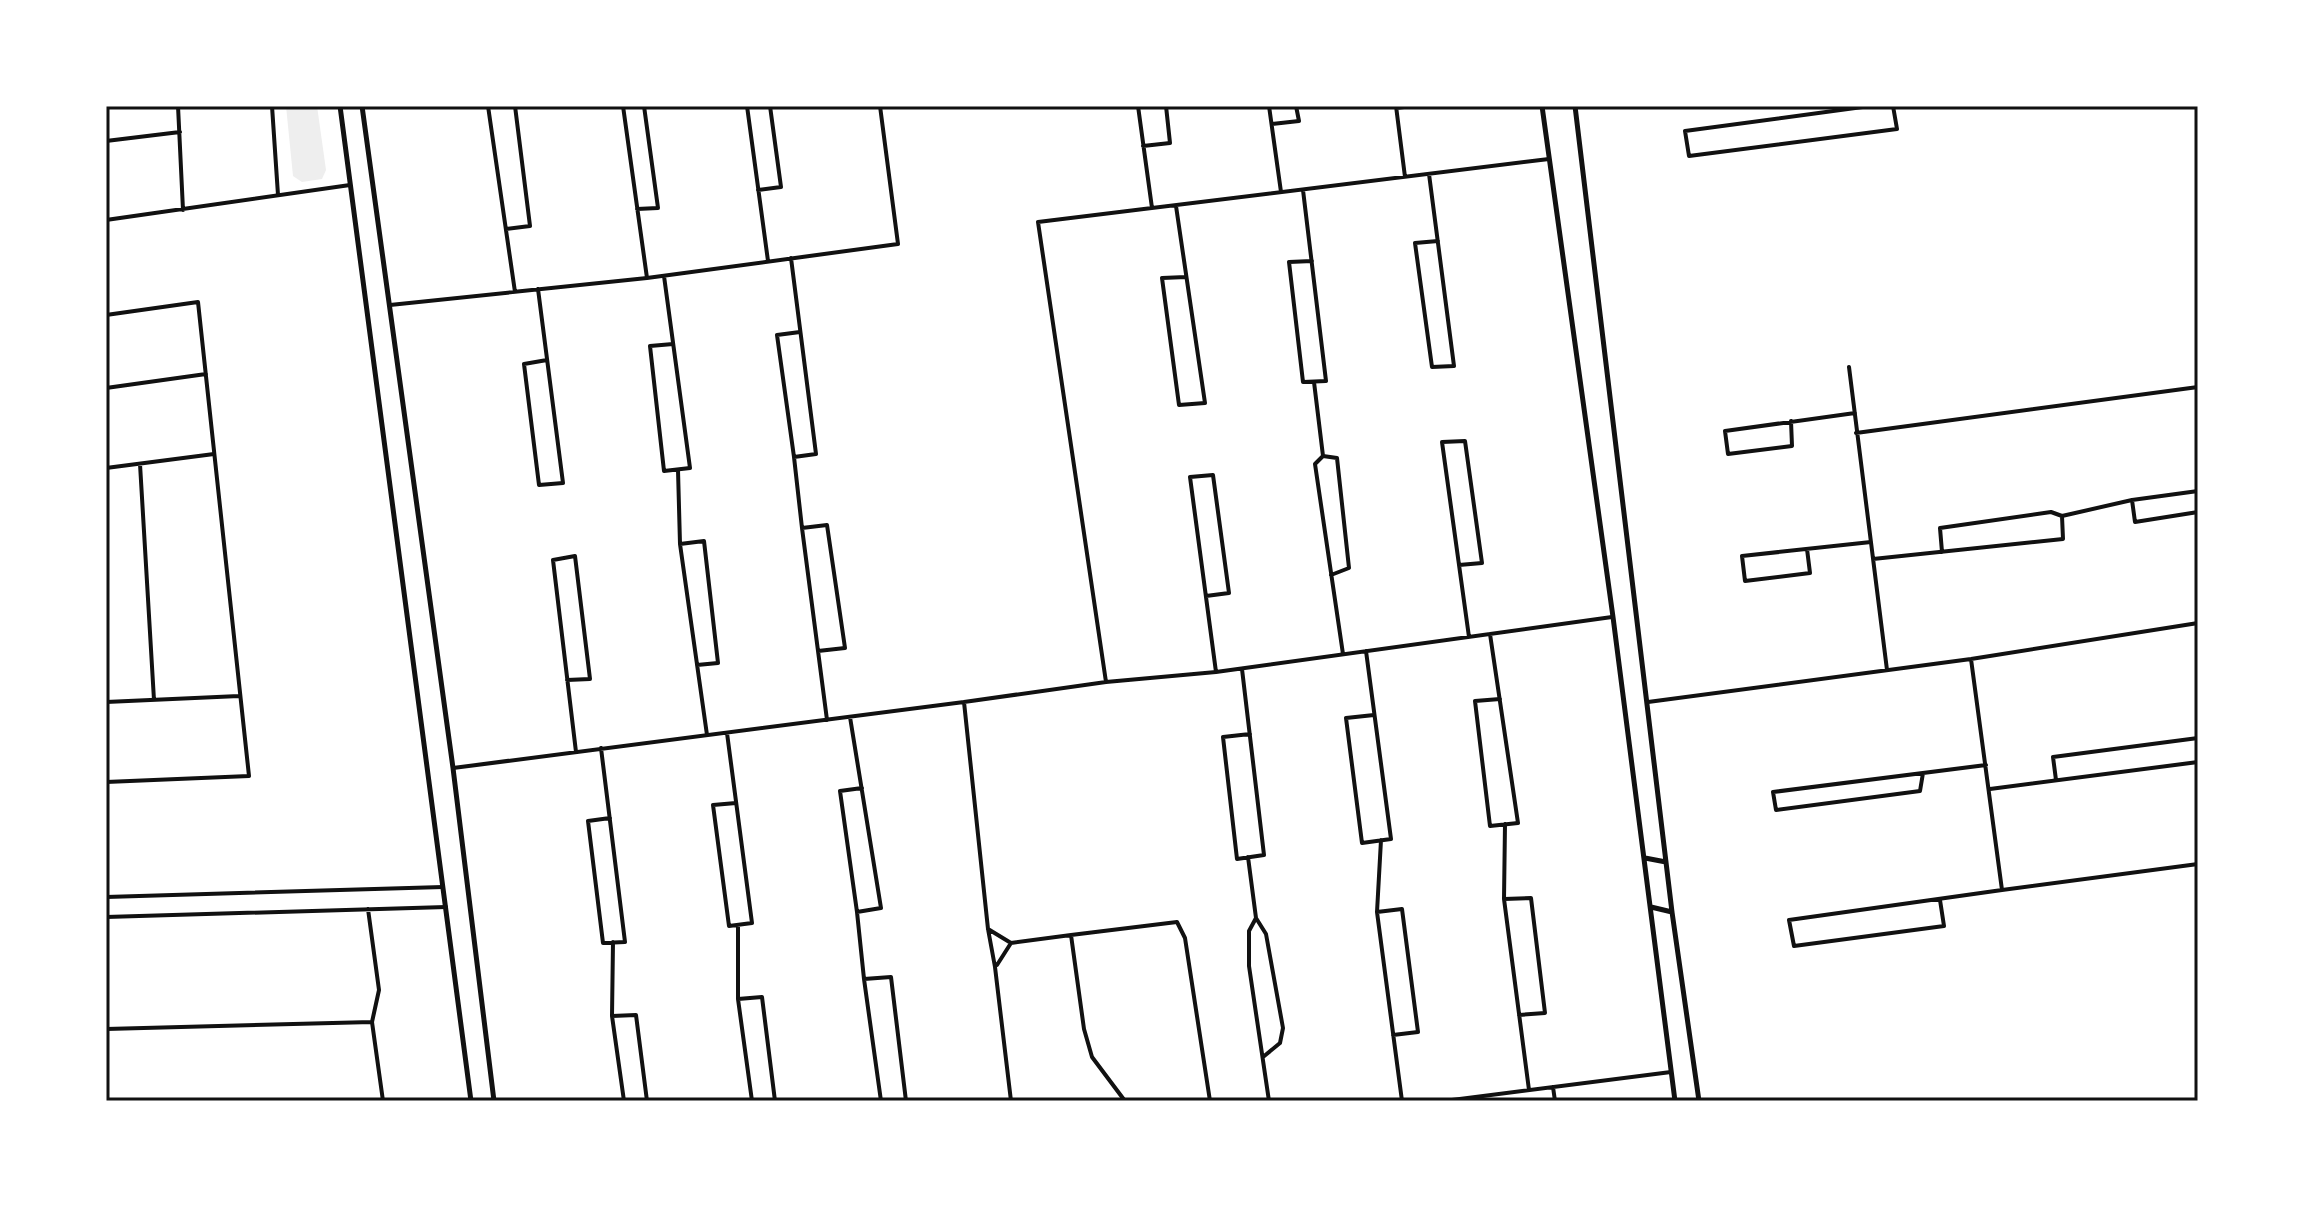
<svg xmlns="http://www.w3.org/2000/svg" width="2304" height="1207" font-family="'Source Sans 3',sans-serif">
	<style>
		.green { fill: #eee }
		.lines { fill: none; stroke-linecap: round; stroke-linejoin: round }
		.minor { stroke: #111; stroke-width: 4 }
		.tertiary { stroke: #111; stroke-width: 5 }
		.neatline { fill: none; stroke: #111; stroke-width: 3 }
	</style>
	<rect width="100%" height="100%" fill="#fff"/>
	<!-- green -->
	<path class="green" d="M286,106H317L326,170L322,179L302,182L293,176Z"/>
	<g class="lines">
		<!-- minor -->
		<path class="minor" d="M178,106L183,210
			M272,106L278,195
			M488,106L515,292
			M623,106L647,278
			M747,106L768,261
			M1138,106L1152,208
			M1269,106L1281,192
			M1396,106L1405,177
			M1870,106L1685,131L1689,156L1897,129L1893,106
			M1396,108L1412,106
			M1272,124L1299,121L1296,106
			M106,141L180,132
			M1143,146L1170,143L1166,106
			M1549,159L1038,222L1106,682L1216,672L1612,617
			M1429,174L1454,366L1432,367L1415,243L1438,241
			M758,190L781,187L770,106
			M1303,190L1326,381L1303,382L1289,262L1312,261
			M1176,206L1205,403L1179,405L1162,278L1186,277
			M637,209L658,208L644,106
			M106,220L350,185
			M506,229L530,226L515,106
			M791,258L816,454L794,457L777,335L800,332
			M664,276L690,468L664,471L650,346L673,344
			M538,289L563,483L539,485L524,364L547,360
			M390,305L647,278L898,244L880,106
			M106,315L198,302L249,776L106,782
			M1849,367L1887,670
			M1314,382L1323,456
			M106,388L206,374
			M1791,421L1792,446L1728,454L1725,431L1855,413
			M1856,433L2198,387
			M794,457L802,528
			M140,464L154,700
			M106,468L214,454
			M678,470L680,544
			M2198,491L2132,500L2135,522L2198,512
			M2062,516L2132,500
			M1807,549L1810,573L1745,581L1742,556L1871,542
			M1873,559L2063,539L2062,516L2051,512L1940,528L1942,552
			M1459,565L1482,563L1465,441L1442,442L1469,637
			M1331,575L1349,568L1337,458L1323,456L1315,464L1343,654
			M1206,596L1229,593L1213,475L1190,477L1216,672
			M1490,634L1518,823L1490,826L1475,701L1500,699
			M818,651L845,648L827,525L802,528L827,720
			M1366,651L1391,839L1362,843L1346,718L1374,715
			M1971,659L2002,890L2198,864
			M697,665L718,663L704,541L680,544L707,735
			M1242,669L1264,855L1237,859L1223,737L1250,734
			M567,680L590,679L575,556L553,560L576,752
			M106,702L239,696
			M964,702L1106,682
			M1648,702L1971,659L2198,623
			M850,717L881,908L857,912L840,791L862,788
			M727,733L752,923L729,926L713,805L736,803
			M601,748L625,942L603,943L588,821L610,818
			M453,768L964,702L988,929L995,967L1011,1101
			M1923,773L1920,791L1776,810L1773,792L1986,765
			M2056,780L2053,757L2198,738
			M1990,789L2198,762
			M1248,857L1256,918L1249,931V966L1269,1101
			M106,897L443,887
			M1504,899L1505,824
			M1940,900L1944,926L1794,946L1789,920L2002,890
			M368,909L379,990L372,1022L383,1101
			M857,912L864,979
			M1377,912L1381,840
			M106,917L446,907
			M1256,918L1266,934L1283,1028L1280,1043L1263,1057
			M738,925V999
			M988,929L1011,943
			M1071,935L1177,922L1185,938L1210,1101
			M997,965L1011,943L1071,935L1084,1029L1092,1057L1125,1101
			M1519,1015L1545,1013L1531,898L1504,899L1529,1090
			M612,1016L613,942
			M106,1029L372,1022
			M1393,1035L1418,1032L1402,909L1377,912L1402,1101
			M1553,1087L1555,1101
			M624,1101L612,1016L636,1015L647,1101
			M752,1101L738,999L762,997L775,1101
			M881,1101L864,979L891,977L906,1101
			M1444,1101L1671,1072"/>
		<!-- tertiary -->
		<path class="tertiary" d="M340,106L471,1101
			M362,106L453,768L494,1101
			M1542,106L1613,617L1675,1101
			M1575,106L1672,912L1699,1101
			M1645,858L1666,862
			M1651,907L1672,912"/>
	</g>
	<!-- border -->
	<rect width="2304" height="1207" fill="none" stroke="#ffffff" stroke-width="216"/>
	<rect x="108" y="108" width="2088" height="991" class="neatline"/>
</svg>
